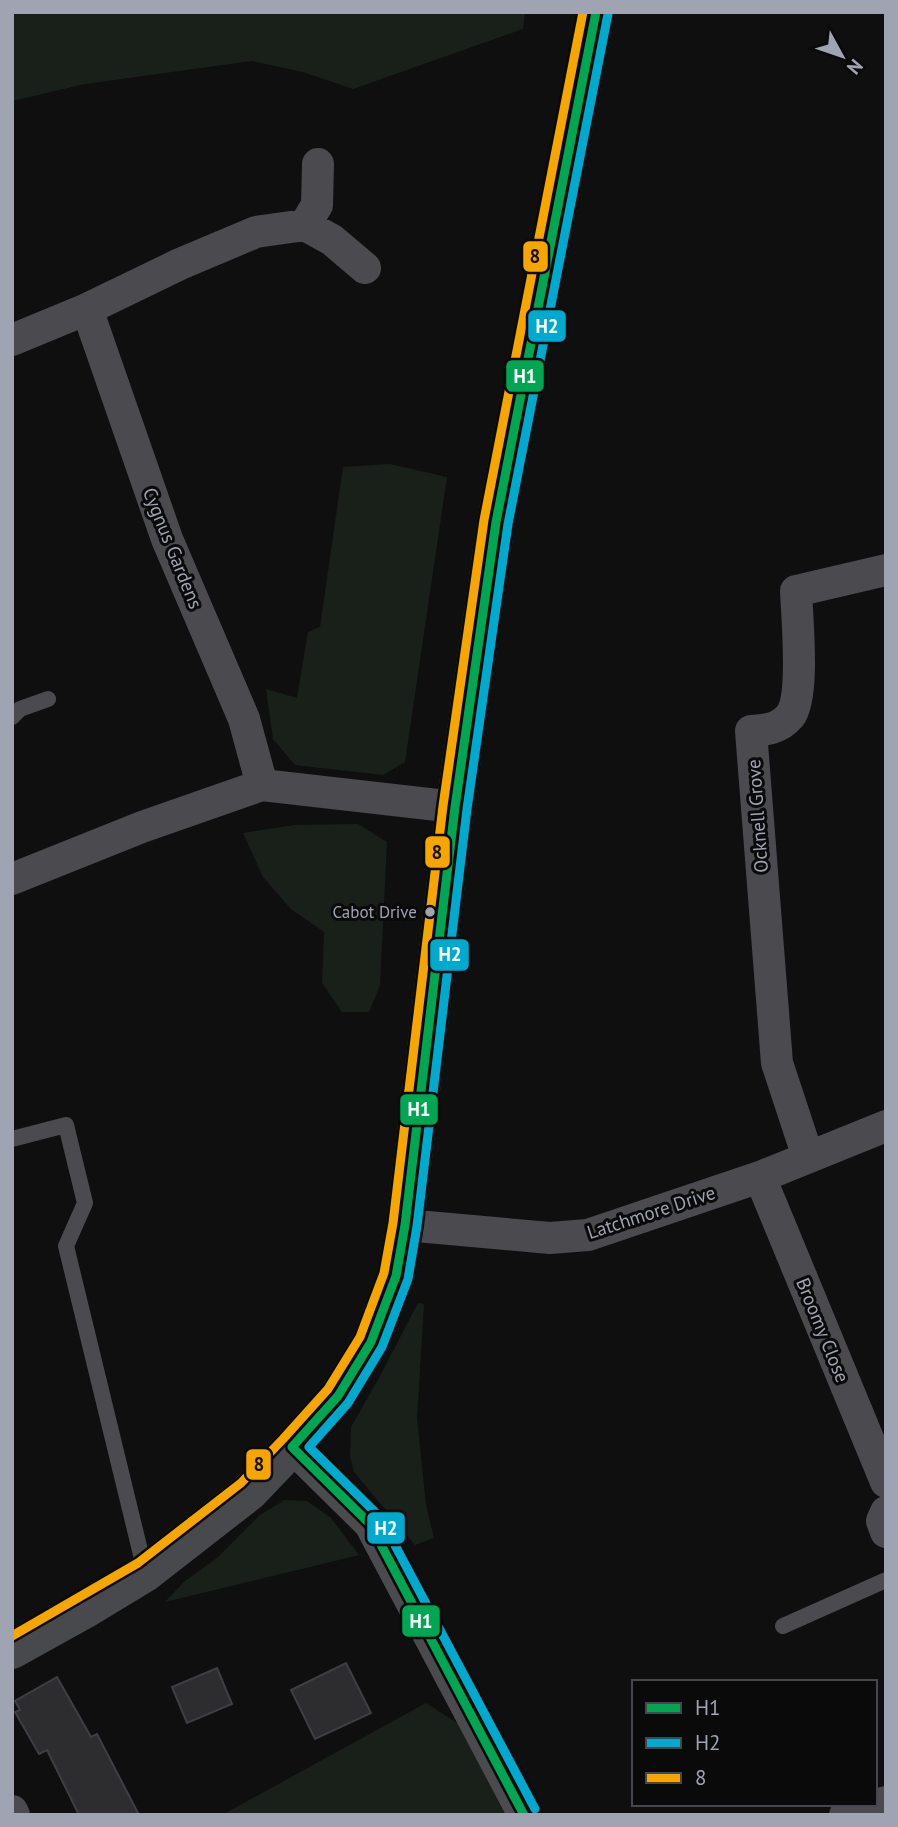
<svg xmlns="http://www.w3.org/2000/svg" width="898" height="1827" font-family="'PT Sans',sans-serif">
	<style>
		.green { fill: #19201a }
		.building { fill: #2d2d2f; stroke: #3e3f44; stroke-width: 2 }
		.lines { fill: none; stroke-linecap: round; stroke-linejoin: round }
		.lane { stroke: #4a4a4f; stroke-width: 16 }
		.street { stroke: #4a4a4f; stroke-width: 32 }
		.secondary { stroke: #48494c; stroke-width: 38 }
		.bus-1-casing { stroke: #0a0a0b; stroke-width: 14 }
		.bus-2-casing { stroke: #0a0a0b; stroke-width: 14 }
		.bus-3-casing { stroke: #0a0a0b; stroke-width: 14 }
		.bus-1 { stroke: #00a651; stroke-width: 9 }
		.bus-2 { stroke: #00a9ce; stroke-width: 9 }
		.bus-3 { stroke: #f7a600; stroke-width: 9 }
		.bus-dot { fill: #9fa3b2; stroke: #0a0a0b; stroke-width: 2.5 }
		.labels { text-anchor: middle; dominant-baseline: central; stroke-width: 6; stroke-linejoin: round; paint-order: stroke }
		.bus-label { font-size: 17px; fill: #9fa3b2; stroke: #0a0a0b; text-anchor: end }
		.street-label { font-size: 19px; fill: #9fa3b2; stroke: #0a0a0b }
		.line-badge { stroke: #0a0a0b; stroke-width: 2.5 }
		.badge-label { font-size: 19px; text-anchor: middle; font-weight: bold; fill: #fff }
		.pale-badge-label { font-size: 19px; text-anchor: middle; font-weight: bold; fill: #111 }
	</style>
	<rect width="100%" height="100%" fill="#0f0f10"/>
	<!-- green -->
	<path class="green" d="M12,12H525L523,29L353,89L303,72L252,61L85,84L12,101Z
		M390,464L447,477L405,762L383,775L295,765L273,739L266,689L297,698L308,632L320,627L343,467Z
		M358,824L387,842L380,985L369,1012H342L322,983L324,932L291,909L263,877L243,833L295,825Z
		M418,1303L424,1304L417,1418L426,1505L434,1538L415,1545L354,1472L350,1456L351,1427L379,1378Z
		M285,1500L307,1501L331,1518L359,1555L165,1602L185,1581L217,1558L260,1515Z
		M426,1703L468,1730L509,1815H222Z"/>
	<!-- building -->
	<path class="building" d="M346,1663L371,1713L315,1739L291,1690Z
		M217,1668L232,1704L187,1723L172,1687Z
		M57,1677L91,1737L97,1734L139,1815H79L47,1750L39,1754L15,1712L20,1710L15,1701Z"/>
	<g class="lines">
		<!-- lane -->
		<path class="lane" d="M12,717L20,709L48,699
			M12,1139L66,1125L85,1203L66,1246L145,1571
			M783,1626L886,1580"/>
		<!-- street -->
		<path class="street" d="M305,225L317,205L318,164
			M87,309L167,539L244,719L262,785
			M12,340L87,309L180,264L256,232L305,225L332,240L365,268
			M12,879L142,827L262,785L455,807
			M808,1157L777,1063L751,731C766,730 779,729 790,716C805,697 797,617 796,591L886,570
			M760,1177L886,1482
			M405,1225L550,1238L588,1235L760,1177L886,1126
			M292,1447L370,1524L524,1815
			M886,1512L882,1521L886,1532
			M12,1811L14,1815
			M845,1815L886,1802"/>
		<!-- secondary -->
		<path class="secondary" d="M12,1650L84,1610L145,1573L249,1492L292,1447L338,1396L371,1342L396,1276L405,1225L455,807L496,522L596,12"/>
		<!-- bus-1 casing -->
		<g class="bus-1-casing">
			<path id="bus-1" d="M292,1447L338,1396L371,1342L396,1276L405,1225L455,807L496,522L596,12
				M292,1447L370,1524L524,1815"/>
		</g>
		<!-- bus-2 casing -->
		<g class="bus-2-casing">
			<path id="bus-2" d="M535,1809L380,1517L309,1447L348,1403L382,1347L408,1279L417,1226L467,809L508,524L608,14"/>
		</g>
		<!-- bus-3 casing -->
		<g class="bus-3-casing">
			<path id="bus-3" d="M12,1636L138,1563L241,1483L283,1439L328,1389L360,1337L384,1273L393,1223L443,806L484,520L583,12"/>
		</g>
		<!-- bus-1 -->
		<use href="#bus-1" class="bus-1"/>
		<!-- bus-2 -->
		<use href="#bus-2" class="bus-2"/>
		<!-- bus-3 -->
		<use href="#bus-3" class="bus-3"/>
	</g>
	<!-- markers -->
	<circle class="bus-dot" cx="430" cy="912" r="6"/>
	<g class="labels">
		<!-- bus labels -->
		<g class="bus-label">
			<text x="417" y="912">Cabot Drive</text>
		</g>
		<!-- street labels -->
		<g class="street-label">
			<text transform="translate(173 548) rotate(68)">Cygnus Gardens</text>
			<text transform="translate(757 816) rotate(-94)">Ocknell Grove</text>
			<text transform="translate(651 1212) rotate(-18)">Latchmore Drive</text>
			<text transform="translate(823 1330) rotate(68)">Broomy Close</text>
		</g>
	</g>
	<g class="line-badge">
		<rect x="522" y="240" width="27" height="33" rx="7" fill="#f7a600"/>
		<rect x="527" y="309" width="40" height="34" rx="7" fill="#00a9ce"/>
		<rect x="505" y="359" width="40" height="34" rx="7" fill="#00a651"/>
		<rect x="424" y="835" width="27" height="34" rx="7" fill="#f7a600"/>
		<rect x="429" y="938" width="41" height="34" rx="7" fill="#00a9ce"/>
		<rect x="399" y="1093" width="40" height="33" rx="7" fill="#00a651"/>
		<rect x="245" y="1448" width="27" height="33" rx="7" fill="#f7a600"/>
		<rect x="366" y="1511" width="40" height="34" rx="7" fill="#00a9ce"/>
		<rect x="401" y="1604" width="40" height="34" rx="7" fill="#00a651"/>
	</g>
	<g class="badge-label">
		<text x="547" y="333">H2</text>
		<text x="525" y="383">H1</text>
		<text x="450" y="961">H2</text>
		<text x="419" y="1116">H1</text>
		<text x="386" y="1535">H2</text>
		<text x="421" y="1628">H1</text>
	</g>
	<g class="pale-badge-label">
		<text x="535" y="263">8</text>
		<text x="437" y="859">8</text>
		<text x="259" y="1471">8</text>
	</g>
	<!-- border -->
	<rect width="898" height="1827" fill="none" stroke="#9fa3b2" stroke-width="28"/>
	<!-- legend -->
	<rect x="632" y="1680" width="245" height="126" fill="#0a0a0b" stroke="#46474e" stroke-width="2"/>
	<rect x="646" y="1703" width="35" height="10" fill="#00a651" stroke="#46474e" stroke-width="2"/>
	<text x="695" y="1715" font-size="21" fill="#9fa3b2">H1</text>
	<rect x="646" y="1738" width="35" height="10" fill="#00a9ce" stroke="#46474e" stroke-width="2"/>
	<text x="695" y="1750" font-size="21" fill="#9fa3b2">H2</text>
	<rect x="646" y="1773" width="35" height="10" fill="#f7a600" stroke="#46474e" stroke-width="2"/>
	<text x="695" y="1785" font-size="21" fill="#9fa3b2">8</text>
	<!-- north arrow -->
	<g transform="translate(842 56) rotate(130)" stroke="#0a0a0b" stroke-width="5" paint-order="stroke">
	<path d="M0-5L12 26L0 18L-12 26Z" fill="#9fa3b2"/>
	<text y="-10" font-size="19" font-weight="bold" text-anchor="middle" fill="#9fa3b2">N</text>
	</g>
</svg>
